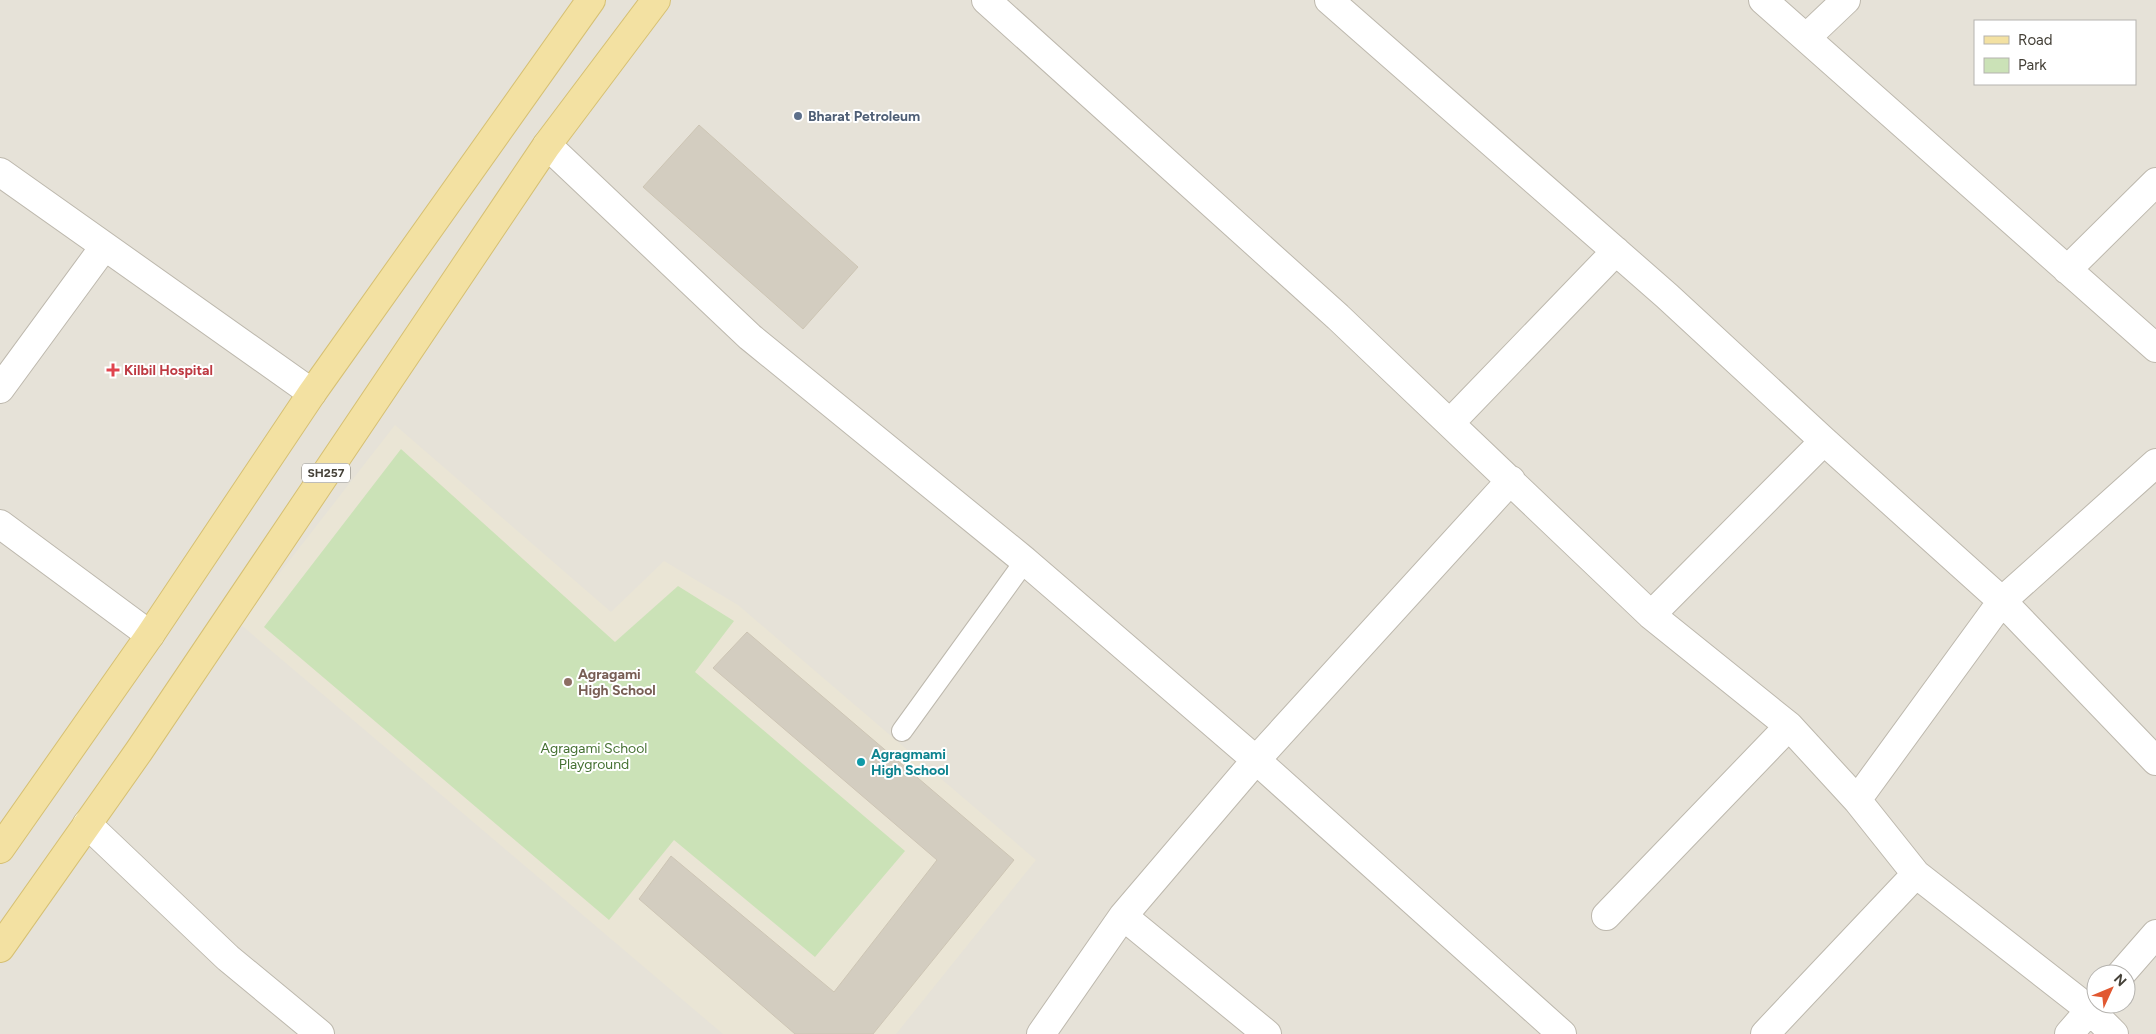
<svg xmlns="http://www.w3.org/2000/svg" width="2156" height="1034" font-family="Figtree,sans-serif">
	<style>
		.residential { fill: #e6e2d8; fill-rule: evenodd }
		.education { fill: #eae5d5 }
		.green { fill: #cbe2b7 }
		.building { fill: #d3cdc0; stroke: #cdc5b4 }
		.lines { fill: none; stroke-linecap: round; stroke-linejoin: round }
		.lane-casing { stroke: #bdb8ad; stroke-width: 22 }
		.street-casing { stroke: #bdb8ad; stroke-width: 30 }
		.primary-casing { stroke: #d6c073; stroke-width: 30 }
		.lane { stroke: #fff; stroke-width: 20 }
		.street { stroke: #fff; stroke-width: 28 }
		.primary { stroke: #f3e1a2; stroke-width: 28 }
		.service-dot { fill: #5c6f8a; stroke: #fff; stroke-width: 2 }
		.health-dot { fill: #e0444e; stroke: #fff; stroke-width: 2 }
		.education-dot { fill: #8d6e63; stroke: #fff; stroke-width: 2 }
		.culture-dot { fill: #0f9aa8; stroke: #fff; stroke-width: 2 }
		.labels { text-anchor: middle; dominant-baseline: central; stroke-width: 4; stroke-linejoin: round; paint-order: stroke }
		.shield { fill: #fff; stroke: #7d7a74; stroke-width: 1 }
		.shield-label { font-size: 12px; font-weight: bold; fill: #454138 }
		.service-label { font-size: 14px; font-weight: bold; fill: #4e5e75; stroke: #fff; text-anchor: start }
		.health-label { font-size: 14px; font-weight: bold; fill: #be3a42; stroke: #fff; text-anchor: start }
		.education-label { font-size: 14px; font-weight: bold; fill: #785e54; stroke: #fff; text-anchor: start }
		.park-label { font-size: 14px; fill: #457132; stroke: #fff }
		.culture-label { font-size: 14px; font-weight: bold; fill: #0d838f; stroke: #fff; text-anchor: start }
	</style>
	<rect width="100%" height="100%" fill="#f3f0e9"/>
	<!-- residential -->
	<path class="residential" d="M0,0H2156V1034H0ZM1975,21H2135V84H1975ZM2096,974H2126V1004H2096Z"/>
	<!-- education -->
	<path class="education" d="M395,425L611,612L664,561L738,605L1036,860L896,1034H723L240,624Z"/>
	<!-- green -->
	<path class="green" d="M401,449L615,642L678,586L734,621L695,672L905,851L815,957L674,840L609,920L264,627Z"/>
	<!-- building -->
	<path class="building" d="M699,125L858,267L803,329L643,187Z
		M747,632L1014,860L873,1034H795L639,899L671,856L834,992L937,860L713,668Z"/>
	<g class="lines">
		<!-- lane casing -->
		<g class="lane-casing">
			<path id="lane" d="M902,731L1025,561"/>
		</g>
		<!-- street casing -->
		<g class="street-casing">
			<path id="street" d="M986,0L1338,317L1651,615L1789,726L1857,800L2002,601L2156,761
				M1329,0L1667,296L1824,441L2002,601L2156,463
				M1763,0L2156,348
				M1806,38L1846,0
				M547,145L750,337L1025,561L1256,760L1562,1034
				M0,172L312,393
				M2067,270L2156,182
				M0,389L104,247
				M1450,423L1616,251
				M0,524L150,635
				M1651,615L1824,441
				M87,824L228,958L320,1034
				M1916,874L2090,1010L2114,1034
				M1123,916L1267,1034
				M1606,916L1789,726
				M2121,974L2156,934
				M1041,1034L1123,916L1256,760L1511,480
				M1765,1034L1916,874L1857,800
				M2069,1034L2096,1003"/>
		</g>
		<!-- primary casing -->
		<g class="primary-casing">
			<path id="primary" d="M0,849L150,635L312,393L591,0
				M0,948L139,751L547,145L656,0"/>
		</g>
		<!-- lane -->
		<use href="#lane" class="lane"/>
		<!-- street -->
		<use href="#street" class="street"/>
		<!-- primary -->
		<use href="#primary" class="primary"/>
	</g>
	<!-- markers -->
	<circle class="service-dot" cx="798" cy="116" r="5"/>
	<path class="health-dot" d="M110.5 362.5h5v5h5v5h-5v5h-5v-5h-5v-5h5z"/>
	<circle class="education-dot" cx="568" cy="682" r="5"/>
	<circle class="culture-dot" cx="861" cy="762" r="5"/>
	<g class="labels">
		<!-- shield labels -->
		<rect class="shield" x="302" y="463.5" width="48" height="19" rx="4"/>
		<g class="shield-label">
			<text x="326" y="473">SH257</text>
		</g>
		<!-- service labels -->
		<g class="service-label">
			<text x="808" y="116">Bharat Petroleum</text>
		</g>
		<!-- health labels -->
		<g class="health-label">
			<text x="124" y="370">Kilbil Hospital</text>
		</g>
		<!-- education labels -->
		<g class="education-label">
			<text x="578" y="674">Agragami<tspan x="578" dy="16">High School</tspan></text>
		</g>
		<!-- park labels -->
		<g class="park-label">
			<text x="594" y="748">Agragami School<tspan x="594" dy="16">Playground</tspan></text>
		</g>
		<!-- culture labels -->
		<g class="culture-label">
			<text x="871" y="754">Agragmami<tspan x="871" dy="16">High School</tspan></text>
		</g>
	</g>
	<!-- legend -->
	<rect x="1974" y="20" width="162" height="65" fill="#ffffff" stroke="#b5b3af"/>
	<rect x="1984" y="36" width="25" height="8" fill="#f3e1a2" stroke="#b5b3af"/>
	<text x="2018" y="45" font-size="15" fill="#454138">Road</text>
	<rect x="1984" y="58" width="25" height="15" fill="#cbe2b7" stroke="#b5b3af"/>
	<text x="2018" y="70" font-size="15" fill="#454138">Park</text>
	<!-- north arrow -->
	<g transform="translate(2111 989) rotate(46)"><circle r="24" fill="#ffffff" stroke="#b5b3af"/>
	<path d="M0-4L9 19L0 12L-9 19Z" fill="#e15831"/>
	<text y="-8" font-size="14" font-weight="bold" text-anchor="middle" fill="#454138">N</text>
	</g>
</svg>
